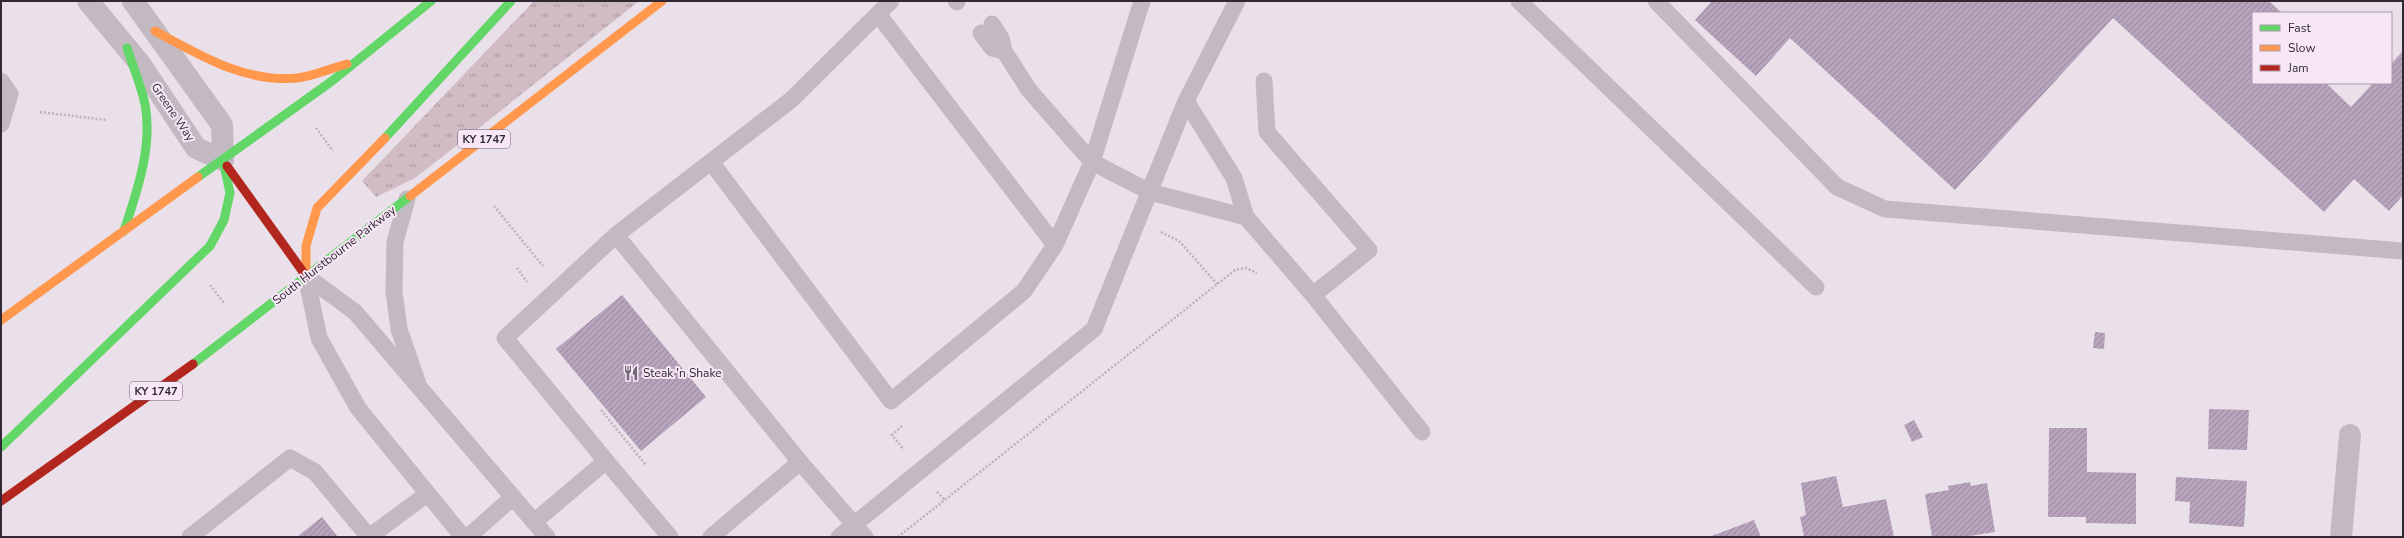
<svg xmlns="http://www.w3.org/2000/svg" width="2404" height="538" font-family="'Nunito Sans',sans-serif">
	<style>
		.grass { fill: url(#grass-tufts) }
		.building { fill: url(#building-hatch) }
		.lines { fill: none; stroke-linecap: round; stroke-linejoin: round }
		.path { stroke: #bcb2bc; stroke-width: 2.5; stroke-dasharray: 2 2; stroke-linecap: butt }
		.lane { stroke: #c3b9c3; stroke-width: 17 }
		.street { stroke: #c3b9c3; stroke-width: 22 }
		.fast { stroke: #63d668; stroke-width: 9 }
		.slow { stroke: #ff974d; stroke-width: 9 }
		.jam { stroke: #b3261e; stroke-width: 9 }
		.labels { text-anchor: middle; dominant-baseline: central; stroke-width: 4; stroke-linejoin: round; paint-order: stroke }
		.shield { fill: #f7e7f6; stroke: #6c616e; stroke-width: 1 }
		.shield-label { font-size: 11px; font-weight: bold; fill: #312833 }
		.street-label { font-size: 12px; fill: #312833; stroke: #f7e7f6 }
		.poi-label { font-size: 12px; fill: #312833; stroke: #f7e7f6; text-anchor: start }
	</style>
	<defs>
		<pattern id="grass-tufts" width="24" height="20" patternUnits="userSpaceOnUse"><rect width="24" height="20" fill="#d0bcc2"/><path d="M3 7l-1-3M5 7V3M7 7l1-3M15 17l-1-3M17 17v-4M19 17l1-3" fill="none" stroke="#a9999e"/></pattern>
		<pattern id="building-hatch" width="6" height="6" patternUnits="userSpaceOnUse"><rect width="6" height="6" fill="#b7a4bc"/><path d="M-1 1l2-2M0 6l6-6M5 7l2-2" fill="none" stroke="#958699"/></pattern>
	</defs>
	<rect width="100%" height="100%" fill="#eae0ea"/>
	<!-- grass -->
	<path class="grass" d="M534,1H639L437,161L415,178L376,197L362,181Z"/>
	<!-- building -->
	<path class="building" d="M1712,1H2269L2282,13H2253V83H2326L2351,107L2373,83H2391V64L2403,51V195L2389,211L2354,179L2324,212L2113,18L1955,190L1790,38L1756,76L1695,20Z
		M622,295L706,397L641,451L556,349Z
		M2095,332L2105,333L2104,349L2093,348Z
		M2209,409L2249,410L2247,450L2208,449Z
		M1914,420L1923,437L1912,442L1904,425Z
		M2049,428H2087V472L2136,473V524L2086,523V517H2048Z
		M1836,476L1843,507L1886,499L1894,537H1804L1800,517L1806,515L1801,483Z
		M2176,477L2247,481L2244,527L2189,523L2190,502L2175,501Z
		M1970,482L1971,486L1987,483L1995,532L1963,537H1932L1925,494L1949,490L1948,486Z
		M322,517L338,537H297L303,532Z
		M1754,520L1761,537H1709Z"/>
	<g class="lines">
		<!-- path -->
		<path class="path" d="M40,112L107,120
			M316,128L333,151
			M494,206L543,266
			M1161,232L1179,241L1217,284
			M517,268L527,282
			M210,285L224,303
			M601,410L646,465
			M902,426L892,435L904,450
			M937,492L945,500
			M898,537L1235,270L1246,268L1257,273"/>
		<!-- lane -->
		<path class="lane" d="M956,1L957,2
			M1519,1L1816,287
			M1656,1L1837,187L1885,209L2403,251
			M878,14L1055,245
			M992,24L1001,38L1004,51L1029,90L1092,162L1150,192L1246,217
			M981,33L992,48L1004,51
			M1,81L10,94L1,124
			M1264,81L1267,132L1369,250L1313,295
			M1186,101L1234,178L1246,217L1313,295L1422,432
			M711,162L891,401L1024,291L1055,245L1092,162L1142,1
			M407,199L395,242L394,292L399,329L417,381
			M306,276L355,312L547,537
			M306,276L319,338L358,408L463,537
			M606,461L505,338L616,235
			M800,462L616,235L791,100L891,1
			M534,522L606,461L670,537
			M190,537L290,458L315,472L369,537
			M369,537L427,494
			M468,537L513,497
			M711,537L800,462L865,537
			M839,537L1094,329L1186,101L1237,1"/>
		<!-- street -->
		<path class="street" d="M88,1L141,65L196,148L223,160L222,125L133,1
			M2341,537L2350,435"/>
		<!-- fast -->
		<path class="fast" d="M385,138L511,1
			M198,177L332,81L431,1
			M124,231C137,191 153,147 145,104C141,85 133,67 127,48
			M193,364L410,196
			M1,447L210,246L224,220L230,193L223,160"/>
		<!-- slow -->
		<path class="slow" d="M155,31C199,55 245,83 297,78C314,76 331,68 347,64
			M410,196L662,1
			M306,276V246L317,208L385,138
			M1,320L198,177"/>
		<!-- jam -->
		<path class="jam" d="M227,166L306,276
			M1,501L193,364"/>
	</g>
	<!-- icons -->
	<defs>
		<g id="restaurant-bare" transform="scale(1.2)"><path d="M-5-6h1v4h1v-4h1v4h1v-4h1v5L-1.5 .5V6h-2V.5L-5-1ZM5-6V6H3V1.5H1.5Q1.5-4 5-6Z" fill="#726873" stroke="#f7e7f6" stroke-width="2.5" paint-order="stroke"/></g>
	</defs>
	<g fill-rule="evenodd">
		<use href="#restaurant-bare" x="631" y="373"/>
	</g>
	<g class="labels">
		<!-- shield labels -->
		<g class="shield">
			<rect x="458" y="130" width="52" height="18" rx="3"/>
			<rect x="130" y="382" width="52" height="18" rx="3"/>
		</g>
		<g class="shield-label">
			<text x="484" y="139">KY 1747</text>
			<text x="156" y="391">KY 1747</text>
		</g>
		<!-- street labels -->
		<g class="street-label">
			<text transform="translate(173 112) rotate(56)">Greene Way</text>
			<text transform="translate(334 255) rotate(-38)">South Hurstbourne Parkway</text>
		</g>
		<!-- poi labels -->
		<g class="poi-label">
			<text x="643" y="373">Steak 'n Shake</text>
		</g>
	</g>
	<!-- border -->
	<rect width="2404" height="538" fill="none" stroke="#312833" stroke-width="4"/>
	<!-- legend -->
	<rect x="2252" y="12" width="140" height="72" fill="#f7e7f6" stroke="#a89ba8"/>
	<rect x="2260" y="25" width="20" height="6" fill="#63d668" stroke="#a89ba8"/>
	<text x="2288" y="32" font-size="12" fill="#312833">Fast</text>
	<rect x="2260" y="45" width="20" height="6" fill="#ff974d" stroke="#a89ba8"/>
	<text x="2288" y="52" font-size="12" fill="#312833">Slow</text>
	<rect x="2260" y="65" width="20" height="6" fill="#b3261e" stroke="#a89ba8"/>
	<text x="2288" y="72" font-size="12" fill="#312833">Jam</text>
</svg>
